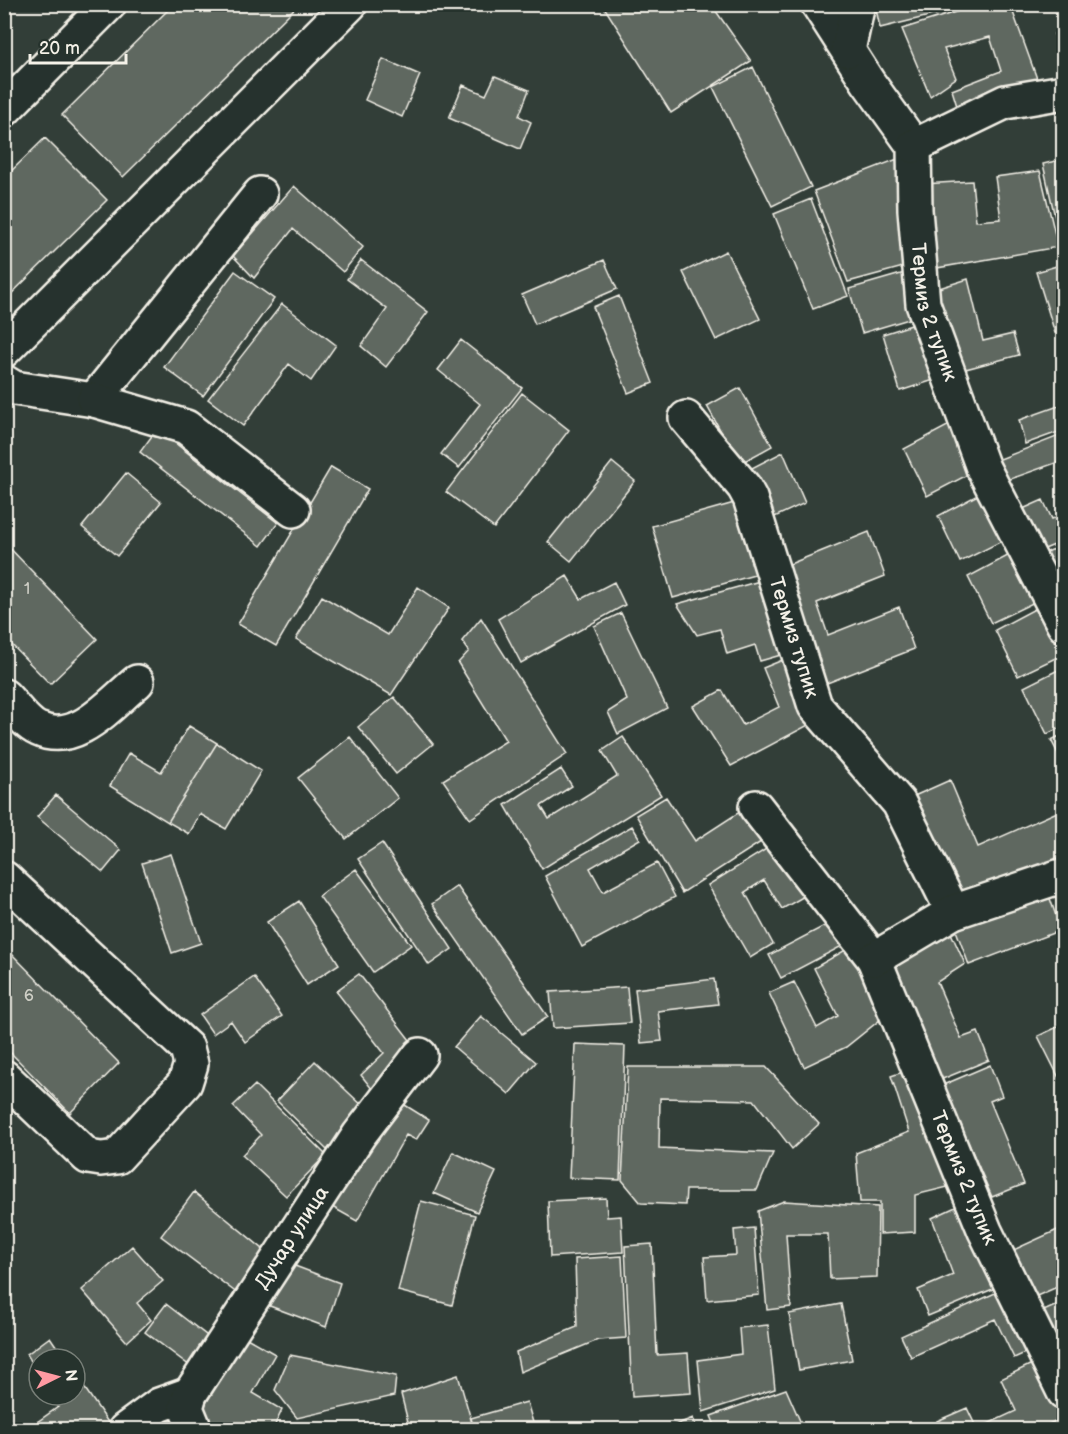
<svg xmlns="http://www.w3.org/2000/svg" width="1068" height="1434" font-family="'Balsamiq Sans',sans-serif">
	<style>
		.building { fill: #5f6861; stroke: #f4f1e8; stroke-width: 1.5 }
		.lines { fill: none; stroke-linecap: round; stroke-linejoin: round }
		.minor-casing { stroke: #f4f1e8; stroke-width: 38 }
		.minor { stroke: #26332d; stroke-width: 33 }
		.labels { text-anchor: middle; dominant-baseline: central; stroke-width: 4.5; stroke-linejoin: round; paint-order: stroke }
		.number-label { font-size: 16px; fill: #cfcfc6 }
		.street-label { font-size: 20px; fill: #f4f1e8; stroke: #26332d }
	</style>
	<rect width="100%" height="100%" fill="#323e38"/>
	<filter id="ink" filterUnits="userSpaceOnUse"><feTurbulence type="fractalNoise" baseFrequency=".0167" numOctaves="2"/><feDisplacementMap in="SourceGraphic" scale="12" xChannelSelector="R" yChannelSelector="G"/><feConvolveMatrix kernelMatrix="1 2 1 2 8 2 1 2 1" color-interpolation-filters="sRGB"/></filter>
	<g filter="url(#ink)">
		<!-- building -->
		<path class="building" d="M174,4H299L123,177L62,115Z
			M608,4H711L751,61L671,113L604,7Z
			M875,4H949L950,11L880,28Z
			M981,4H1010L1040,87L960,116L952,90L1001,71L990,37L944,49L956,78L930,96L902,29Z
			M1064,30V62L1054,34Z
			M383,59L420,75L402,117L365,100Z
			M753,67L811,187L772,206L713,87Z
			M495,76L529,90L519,116L531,122L520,149L449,118L463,85L486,95Z
			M45,138L107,200L4,301V178Z
			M900,158L907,266L848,282L814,191Z
			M1064,159V234L1059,235L1043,164Z
			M1040,171L1058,247L931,269L923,184L972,181L976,221L1001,219L995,177Z
			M294,186L363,247L343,272L293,229L254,278L233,256Z
			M811,199L848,296L813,309L774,214Z
			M726,251L760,319L716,340L683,272Z
			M361,260L428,312L386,367L361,346L387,309L347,279Z
			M604,260L617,289L535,324L522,295Z
			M1060,265L1064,280V331L1055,333L1036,272Z
			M235,271L274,299L203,396L164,367Z
			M908,272L919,316L862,333L849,289Z
			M968,279L983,341L1013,334L1019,355L958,371L936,289Z
			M619,296L653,383L628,393L593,307Z
			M282,304L336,345L311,381L289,364L243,426L208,399Z
			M921,322L937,379L900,391L883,334Z
			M461,340L522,388L459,468L441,454L480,404L438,370Z
			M740,388L772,446L739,464L707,406Z
			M522,393L569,430L494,528L446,492Z
			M1064,404V430L1025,444L1019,420Z
			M955,422L977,470L927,496L904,449Z
			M157,429L278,523L261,546L140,452Z
			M1064,434V460L1002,482L995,461Z
			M783,452L805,503L766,521L744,472Z
			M612,462L635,481L571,561L548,542Z
			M331,467L368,489L276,646L238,624Z
			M126,473L161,502L117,556L82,527Z
			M987,490L1010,537L960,562L938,516Z
			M745,500L765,572L673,598L652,526Z
			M1043,500L1052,519L1064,514V541L1035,553L1016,512Z
			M869,532L885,576L817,603L828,635L899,607L914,649L822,685L780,568Z
			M4,542L97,639L50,684L4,637Z
			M1064,544V598L1043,554Z
			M1017,551L1041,599L991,623L968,577Z
			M567,576L581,599L614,582L625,605L521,663L498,619Z
			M767,579L788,653L760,661L755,645L727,654L720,629L697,635L677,604Z
			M418,587L449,608L391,695L296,639L322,596L388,635Z
			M1044,604L1064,641V654L1018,676L995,630Z
			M621,613L667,708L618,734L608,712L627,700L594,626Z
			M481,618L567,754L470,819L443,780L506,741L458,663L469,651L462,641Z
			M790,657L816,721L731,766L693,706L722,690L743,725L779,707L763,668Z
			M1064,667V726L1047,734L1024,687Z
			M394,697L433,744L396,774L358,727Z
			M189,726L217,743L168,822L110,786L129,753L161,772Z
			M1064,734V765L1051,740Z
			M350,737L398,798L346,839L298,778Z
			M623,737L661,795L542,869L505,805L561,769L572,786L541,806L549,819L617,776L602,751Z
			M217,743L261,771L226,829L200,814L189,834L168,822Z
			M950,780L978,847L1064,809V858L958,904L912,797Z
			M56,795L121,850L103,872L37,817Z
			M666,797L695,841L741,811L761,842L682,893L636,815Z
			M632,826L640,839L590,868L603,892L657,863L675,897L582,947L545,876Z
			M382,843L452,949L429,965L358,859Z
			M776,843L808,894L782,909L764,880L745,892L773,944L750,958L708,885Z
			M171,854L201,943L172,953L142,863Z
			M356,869L411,945L373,972L319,896Z
			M457,886L548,1017L522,1034L432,904Z
			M1064,889V925L1054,890Z
			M1047,890L1061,930L969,965L954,925Z
			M299,901L339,964L307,985L267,922Z
			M832,922L844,945L781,978L769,955Z
			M951,933L965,964L937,982L961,1038L978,1032L989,1060L940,1080L894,967Z
			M4,946L119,1063L70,1113L4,1046Z
			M849,948L886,1015L846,1047L804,1067L769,993L794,982L817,1028L838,1016L814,968Z
			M359,974L420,1053L376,1094L361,1075L384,1053L336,991Z
			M254,977L282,1016L245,1042L231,1021L213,1034L200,1015Z
			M714,979L718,1004L658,1011L662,1041L641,1043L635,989Z
			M627,987L630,1023L553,1028L550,992Z
			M481,1016L536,1062L509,1094L454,1047Z
			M1064,1024V1088L1038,1036Z
			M575,1044L625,1046L620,1180L569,1178Z
			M315,1061L366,1109L327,1150L277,1101Z
			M990,1065L1002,1096L990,1101L1024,1184L992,1197L943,1085Z
			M628,1067H766L819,1124L792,1149L754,1100L660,1098L659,1148L773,1153L757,1190H686L685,1205L641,1203L622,1180Z
			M917,1067L956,1185L915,1195V1232L880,1234V1202H860L856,1153L909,1132L891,1076Z
			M255,1085L326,1155L286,1196L242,1155L261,1135L233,1106Z
			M392,1097L429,1120L416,1140L406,1135L357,1221L323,1202Z
			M453,1152L496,1172L477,1212L434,1193Z
			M194,1192L269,1254L242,1297L161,1236Z
			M606,1198L607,1217L621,1216L623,1252L550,1257L548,1201Z
			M421,1201L475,1215L452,1305L398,1291Z
			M784,1201L878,1207L877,1277L830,1279L828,1234H786L791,1307L767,1310L758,1211Z
			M964,1203L1000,1286L928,1316L918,1290L953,1275L932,1218Z
			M1064,1227V1284L1030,1299L1009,1252Z
			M754,1228L759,1295L707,1300L704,1257L736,1255L734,1230Z
			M652,1244L657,1355L688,1353L691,1393L632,1397L625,1246Z
			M132,1246L163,1281L137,1303L151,1320L127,1342L82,1290Z
			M622,1256L626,1338L598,1340L520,1372L516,1352L577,1327L575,1259Z
			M287,1263L340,1283L326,1327L267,1305Z
			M1006,1288L1034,1349L1014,1358L995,1319L911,1357L901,1336Z
			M1064,1302V1365L1039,1313Z
			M166,1304L215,1342L194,1369L145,1332Z
			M841,1304L852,1360L799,1370L789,1314Z
			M768,1325L775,1389L703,1412L698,1360L741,1354L739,1328Z
			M50,1337L65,1359H39V1375L27,1354Z
			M245,1337L275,1354L253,1393L282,1410L273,1429L203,1430L196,1420Z
			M290,1355L396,1376L394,1396L297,1418L275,1390Z
			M1042,1359L1064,1405V1417L1036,1430H941L937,1421L967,1408L977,1429L1016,1411L1001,1379Z
			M75,1374L112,1428L26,1430L58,1407L51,1395H75Z
			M458,1375L474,1430H410L401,1394Z
			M786,1389L804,1430H717L711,1416Z
			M527,1402L534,1426L523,1430H474L471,1418Z
			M173,1415L181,1430H149Z
			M693,1418L697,1430H662Z
			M1064,1423V1430H1050Z"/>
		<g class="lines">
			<!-- minor casing -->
			<g class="minor-casing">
				<g id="minor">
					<path id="s1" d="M818,4L868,82L914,146L915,210L923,304L983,468L1064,625"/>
					<path d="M848,50L858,4"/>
					<path d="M4,110L109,4"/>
					<path d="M914,146L1005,102L1064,92"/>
					<path d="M4,350L350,4"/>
					<path d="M4,382L14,388L94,400L260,194"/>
					<path d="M94,400L186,427L293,510"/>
					<path id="s2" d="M686,418L744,487L750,498L815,706L899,803L953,912"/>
					<path d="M4,696C14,706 26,724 38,729C76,747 110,704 137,682"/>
					<path id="s3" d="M756,807L874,959L985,1231L1064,1392"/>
					<path d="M4,878L187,1048L191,1064L185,1083L117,1157L101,1159L88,1157L4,1077"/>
					<path d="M874,959L953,912L1064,875"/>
					<path d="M125,1430L159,1405L190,1394"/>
					<path id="s4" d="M195,1430L186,1408L190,1394L359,1135L420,1055"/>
				</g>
			</g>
			<!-- minor -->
			<use href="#minor" class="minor"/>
		</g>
	</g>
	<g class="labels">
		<!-- number labels -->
		<g class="number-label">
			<text x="27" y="589">1</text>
			<text x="29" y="996">6</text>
		</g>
		<!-- street labels -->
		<g class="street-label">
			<text stroke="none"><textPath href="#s1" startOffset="340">Термиз 2 тупик</textPath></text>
			<text stroke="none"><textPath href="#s2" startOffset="249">Термиз тупик</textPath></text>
			<text stroke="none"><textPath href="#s3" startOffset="429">Термиз 2 тупик</textPath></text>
			<text stroke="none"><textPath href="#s4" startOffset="225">Дучар улица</textPath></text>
		</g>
	</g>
	<!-- margin -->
	<rect width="1068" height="1434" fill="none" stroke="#26332d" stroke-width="24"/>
	<rect x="12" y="12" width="1044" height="1410" fill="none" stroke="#f4f1e8" stroke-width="2" filter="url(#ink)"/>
	<!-- north arrow -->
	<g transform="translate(57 1377) rotate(84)"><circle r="28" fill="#26332d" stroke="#787f78" stroke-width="1.5"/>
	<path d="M0-4.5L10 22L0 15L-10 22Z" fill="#ff9aa2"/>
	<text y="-9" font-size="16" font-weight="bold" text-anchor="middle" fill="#f4f1e8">N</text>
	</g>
	<!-- scale -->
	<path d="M30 54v9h96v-9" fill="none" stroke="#f4f1e8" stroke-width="3"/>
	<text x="39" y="54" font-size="18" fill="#f4f1e8" stroke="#26332d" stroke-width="4.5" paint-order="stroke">20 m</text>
</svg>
